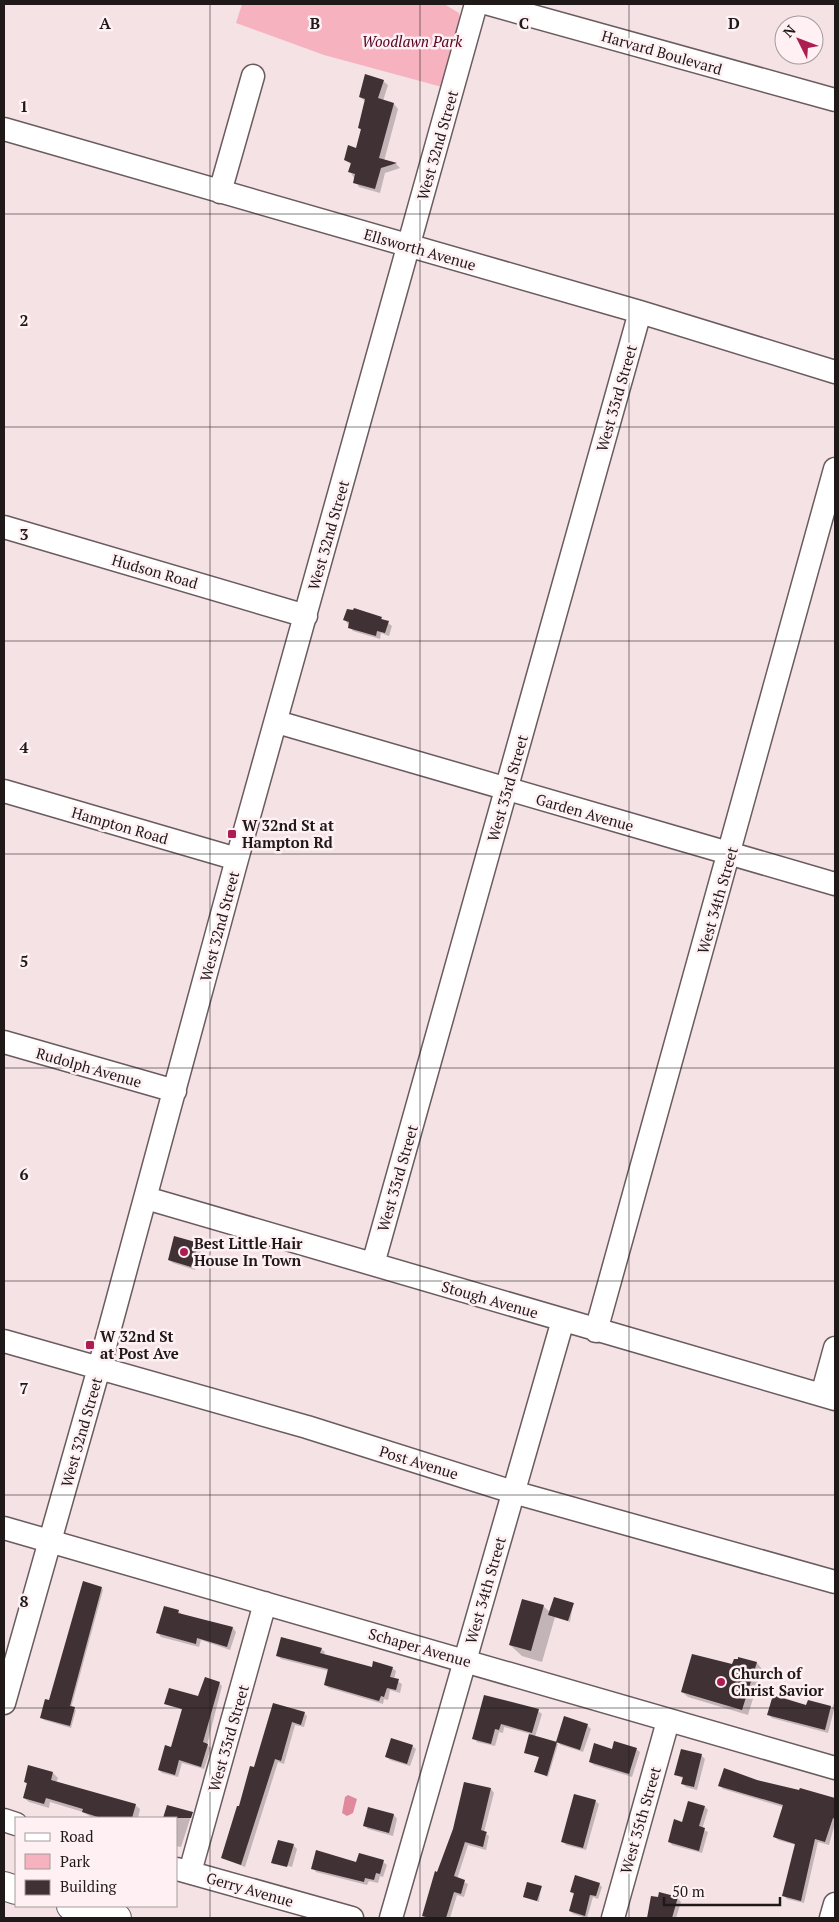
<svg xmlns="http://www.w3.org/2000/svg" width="839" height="1922" font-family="'PT Serif',serif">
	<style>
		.green { fill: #f7b2c0 }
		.water { fill: #e0899c }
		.shadow { fill: #0003 }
		.building { fill: #3f3134 }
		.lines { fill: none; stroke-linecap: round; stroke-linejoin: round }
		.minor-casing { stroke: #6a5b5e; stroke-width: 25 }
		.highway-casing { stroke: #6a5b5e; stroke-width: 30 }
		.minor { stroke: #fff; stroke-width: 22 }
		.highway { stroke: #fff; stroke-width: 28 }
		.grid { fill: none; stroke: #1f191a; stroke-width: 1; stroke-opacity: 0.55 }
		.poi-dot { fill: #ad1d52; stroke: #fff1f3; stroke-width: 2 }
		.labels { text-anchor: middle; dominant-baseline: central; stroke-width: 5; stroke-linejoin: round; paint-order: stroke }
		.park-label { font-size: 15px; font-style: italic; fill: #520222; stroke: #fff1f3 }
		.street-label { font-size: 15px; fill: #1f191a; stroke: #fff1f3 }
		.poi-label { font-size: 15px; font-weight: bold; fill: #1f191a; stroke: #fff1f3; text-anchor: start }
		.grid-label { font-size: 16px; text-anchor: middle; font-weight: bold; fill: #1f191a; stroke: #fff1f3; stroke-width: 5; stroke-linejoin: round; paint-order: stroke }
	</style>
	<rect width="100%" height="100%" fill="#f4e2e5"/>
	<!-- green -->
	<path class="green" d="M242,4H444L459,13L460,19L442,87L324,55L236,23Z"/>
	<!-- water -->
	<path class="water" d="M348,1795L357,1799L353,1813L347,1816L342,1813L345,1797Z"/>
	<!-- shadow -->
	<path class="shadow" d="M383,81L388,85L383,101L394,104L398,109L384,161L396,164L400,168L385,173L380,193L359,187L350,171L352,165L345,160L357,149L362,131L359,128L366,102L360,97Z
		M381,618L392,626L389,636L381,633L380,639L353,631L345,620Z
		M198,1244L202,1248L195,1270L173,1263L169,1260Z
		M102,1588L103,1590L71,1708L76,1710L71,1728L44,1720L42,1718Z
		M573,1604L570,1622L555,1617L542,1662L522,1656L510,1645L543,1606L550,1612Z
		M178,1611L182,1614L233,1628L236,1632L230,1650L201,1640L199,1647L161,1637L158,1633Z
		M321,1649L325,1652L324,1655L372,1668H392L396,1671L394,1679L402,1684L400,1693L390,1690L388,1700L384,1699L383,1704L329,1688L325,1685L329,1671L281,1659L277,1655Z
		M739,1658L757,1663L762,1669L748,1715L688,1697L682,1692L733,1666Z
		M219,1683L222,1686L207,1745L211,1748L204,1769L182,1763L178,1777L162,1773L159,1770L172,1748L183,1710L166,1704L199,1697Z
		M485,1696L538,1711L542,1714L535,1737L558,1744L548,1777L536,1772L540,1758L525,1752L531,1734L504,1727L503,1733L499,1732L495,1746L477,1742L474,1738Z
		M835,1700V1712L834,1710L828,1733L772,1718L769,1715L807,1707H830L832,1709Z
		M273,1705L304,1713L307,1716L304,1727L295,1725L284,1764L278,1762L245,1867L222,1858L255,1769Z
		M587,1725L591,1729L583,1752L561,1745L557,1742Z
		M412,1746L416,1749L410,1766L390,1760L387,1757Z
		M636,1749L640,1752L632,1777L594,1765L590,1762L613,1750Z
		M701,1755L705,1759L697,1790L686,1787L683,1784L684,1779L676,1775Z
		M29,1767L53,1773L58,1778L56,1783L135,1805L140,1809L138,1818H93L83,1812L50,1802L49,1808L29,1802L24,1798L28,1785L25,1782Z
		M757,1781L800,1791L801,1789L835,1799V1823L829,1845L818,1842L804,1903L787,1899L783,1895L796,1845L778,1840L775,1837L783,1807L723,1789L720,1786Z
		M465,1783L491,1789L494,1793L484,1832L489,1836L486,1850L468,1845L457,1879L468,1884L464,1897L457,1895L450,1918H426L423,1916L454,1829Z
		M595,1801L599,1804L586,1850L566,1845L563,1841Z
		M168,1807L191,1816L181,1847L176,1846V1818H165Z
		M705,1807L708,1810L702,1829L708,1832L702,1853L672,1845L669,1841L683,1823Z
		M369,1808L394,1815L397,1819L393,1836L368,1829L364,1825Z
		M293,1845L297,1849L292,1867L275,1862V1865L272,1862Z
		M383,1862L387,1865L383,1877L380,1876L378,1883L369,1881L367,1885L316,1872L313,1868Z
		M599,1884L602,1887L598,1899L593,1897L587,1918L573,1914L570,1911L575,1895L571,1892Z
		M541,1887L539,1902L524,1897Z
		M652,1897L677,1898L681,1902L676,1918H648Z"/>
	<!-- building -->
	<path class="building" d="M365,74L384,80L378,98L394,103L379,158L397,163L381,168L375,189L353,183L355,174L348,172L351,163L344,160L348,145L356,148L361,129L358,128L365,99L359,97Z
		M354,608L382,617L381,619L389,621L385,633L377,631L376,636L348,628L349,622L343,620L347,609L353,610Z
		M174,1236L199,1243L191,1267L168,1260Z
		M83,1581L102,1587L70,1706L75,1707L70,1726L40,1718L45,1699L49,1700Z
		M554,1597L574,1603L568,1621L548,1615Z
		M522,1599L544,1605L531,1651L509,1645Z
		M164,1606L179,1610L178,1613L233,1627L227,1647L197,1638L196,1644L156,1633Z
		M281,1637L322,1648L320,1653L372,1667L373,1661L393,1667L390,1677L399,1679L396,1690L387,1688L384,1697L381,1696L379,1701L324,1685L328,1669L276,1656Z
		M692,1654L732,1664L734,1659H738V1657L757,1662L742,1710L681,1692Z
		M205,1677L220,1682L203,1742L208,1744L201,1767L179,1760L175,1775L158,1770L165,1745L171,1747L182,1709L164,1704L169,1688L198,1696Z
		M484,1695L539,1709L532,1733L501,1724L499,1730L495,1729L491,1744L472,1739Z
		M773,1695L806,1705L808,1700L831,1706L825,1730L767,1715Z
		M273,1703L305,1712L301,1725L292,1722L281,1761L275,1759L241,1865L221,1858L237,1806H239L250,1766L254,1767Z
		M564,1716L588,1724L580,1750L556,1742Z
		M529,1734L557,1742L547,1776L534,1772L539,1757L524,1753Z
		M391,1738L413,1745L407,1764L385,1757Z
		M614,1741L637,1748L629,1774L589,1762L594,1743L612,1749Z
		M681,1749L702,1754L694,1787L681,1784L683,1777L674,1775Z
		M28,1765L53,1772L51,1780L136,1804L132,1818H101L82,1812L83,1809L46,1798L44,1804L23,1798L27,1783L24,1782Z
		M724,1768L757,1780L799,1790L800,1788L835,1798V1819L833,1818L825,1842L815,1839L801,1901L782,1896L795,1844L773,1837L783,1805L718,1786Z
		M464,1782L491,1788L481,1830L487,1832L486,1834L483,1847L465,1842L454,1876L465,1880L461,1894L454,1892L446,1918H430L422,1916L435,1871L437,1872L453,1829Z
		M574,1794L596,1800L583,1848L561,1842Z
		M688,1801L705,1806L699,1826L705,1828L699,1851L668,1842L674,1819L682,1822Z
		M167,1805L193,1812L191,1818H163Z
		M368,1807L394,1814L389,1833L363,1826Z
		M278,1840L294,1844L287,1867L271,1863Z
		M316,1850L356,1862L359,1853L384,1860L380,1874L376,1873L374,1880L365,1878L364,1882L311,1869Z
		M575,1875L600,1883L596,1896L590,1895L585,1916L569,1911L574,1893L570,1892Z
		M527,1882L542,1886L537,1901L523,1897Z
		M659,1892L678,1897L672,1918H647L651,1896L658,1897Z"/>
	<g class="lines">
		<!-- minor casing -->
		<g class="minor-casing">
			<path id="minor" d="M489,4L835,100
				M4,129L640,312L835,372
				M220,192L253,76
				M4,527L306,616
				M277,722L835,884
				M4,791L237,859
				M4,1042L175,1091
				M146,1198L835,1399
				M373,1264L640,312
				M596,1331L835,469
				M4,1341L307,1427L513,1492L835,1582
				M822,1395L835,1348
				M4,1528L835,1768
				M4,1703L99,1368L237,859L476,4
				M4,1820L16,1824
				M177,1869L352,1918
				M190,1872L265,1603
				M391,1918L563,1320
				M613,1918L668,1721
				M831,1918L835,1904"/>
		</g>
		<!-- highway casing -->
		<g class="highway-casing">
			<path id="highway" d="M4,1886L16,1890
				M71,1906L117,1918"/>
		</g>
		<!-- minor -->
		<use href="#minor" class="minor"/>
		<!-- highway -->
		<use href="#highway" class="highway"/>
	</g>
	<!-- grid -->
	<path class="grid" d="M210,4V1918M420,4V1918M629,4V1918M4,214H835M4,427H835M4,641H835M4,854H835M4,1068H835M4,1281H835M4,1495H835M4,1708H835"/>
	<!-- markers -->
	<g class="poi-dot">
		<rect x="227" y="829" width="10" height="10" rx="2.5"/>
		<circle cx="184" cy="1252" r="5"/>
		<rect x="85" y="1340" width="10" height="10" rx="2.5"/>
		<circle cx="721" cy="1682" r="5"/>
	</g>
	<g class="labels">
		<!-- park labels -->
		<g class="park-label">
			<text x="412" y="41">Woodlawn Park</text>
		</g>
		<!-- street labels -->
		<g class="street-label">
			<text transform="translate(662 52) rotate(16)">Harvard Boulevard</text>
			<text transform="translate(437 145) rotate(-74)">West 32nd Street</text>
			<text transform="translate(420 249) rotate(16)">Ellsworth Avenue</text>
			<text transform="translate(616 398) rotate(-74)">West 33rd Street</text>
			<text transform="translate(328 535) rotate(-74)">West 32nd Street</text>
			<text transform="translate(155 571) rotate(16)">Hudson Road</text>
			<text transform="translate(507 788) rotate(-74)">West 33rd Street</text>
			<text transform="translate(585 812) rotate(16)">Garden Avenue</text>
			<text transform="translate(120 825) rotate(16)">Hampton Road</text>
			<text transform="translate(717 900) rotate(-74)">West 34th Street</text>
			<text transform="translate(219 926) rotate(-75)">West 32nd Street</text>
			<text transform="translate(89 1067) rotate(16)">Rudolph Avenue</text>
			<text transform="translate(397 1178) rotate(-74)">West 33rd Street</text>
			<text transform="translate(490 1299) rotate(16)">Stough Avenue</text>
			<text transform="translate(81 1432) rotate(-74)">West 32nd Street</text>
			<text transform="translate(419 1462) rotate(17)">Post Avenue</text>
			<text transform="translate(485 1590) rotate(-74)">West 34th Street</text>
			<text transform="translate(420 1647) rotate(16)">Schaper Avenue</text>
			<text transform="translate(228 1738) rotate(-74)">West 33rd Street</text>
			<text transform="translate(640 1820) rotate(-74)">West 35th Street</text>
			<text transform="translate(250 1889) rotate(16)">Gerry Avenue</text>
		</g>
		<!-- poi labels -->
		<g class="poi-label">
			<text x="242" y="825">W 32nd St at<tspan x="242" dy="17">Hampton Rd</tspan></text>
			<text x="194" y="1243">Best Little Hair<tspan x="194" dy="17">House In Town</tspan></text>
			<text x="100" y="1336">W 32nd St<tspan x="100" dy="17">at Post Ave</tspan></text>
			<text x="731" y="1673">Church of<tspan x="731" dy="17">Christ Savior</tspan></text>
		</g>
	</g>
	<g class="grid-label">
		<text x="105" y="29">A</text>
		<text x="315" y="29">B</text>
		<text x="524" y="29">C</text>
		<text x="734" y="29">D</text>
		<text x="24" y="112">1</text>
		<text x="24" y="326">2</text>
		<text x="24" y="540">3</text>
		<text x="24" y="753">4</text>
		<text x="24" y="967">5</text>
		<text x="24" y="1180">6</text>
		<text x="24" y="1394">7</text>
		<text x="24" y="1607">8</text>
	</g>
	<!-- border -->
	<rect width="839" height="1922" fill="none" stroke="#1f191a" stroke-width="10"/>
	<!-- legend -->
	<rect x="15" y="1817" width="162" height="90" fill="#fff1f3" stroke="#a59b9c"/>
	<rect x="25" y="1833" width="25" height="8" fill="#ffffff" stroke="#a59b9c"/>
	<text x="60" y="1842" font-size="15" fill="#1f191a">Road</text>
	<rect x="25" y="1854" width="25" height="15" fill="#f7b2c0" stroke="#a59b9c"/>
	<text x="60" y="1867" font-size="15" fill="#1f191a">Park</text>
	<rect x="25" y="1880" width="25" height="15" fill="#3f3134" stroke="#a59b9c"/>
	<text x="60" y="1892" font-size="15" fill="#1f191a">Building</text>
	<!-- north arrow -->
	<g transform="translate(799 40) rotate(312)"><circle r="24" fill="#fff1f3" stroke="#a59b9c"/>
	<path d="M0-4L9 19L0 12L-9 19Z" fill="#ad1d52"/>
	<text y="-8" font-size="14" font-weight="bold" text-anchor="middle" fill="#1f191a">N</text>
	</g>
	<!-- scale -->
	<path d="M664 1897v8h116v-8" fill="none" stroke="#1f191a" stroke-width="2.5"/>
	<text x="672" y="1897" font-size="15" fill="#1f191a" stroke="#fff1f3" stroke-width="4" paint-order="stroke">50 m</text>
</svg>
